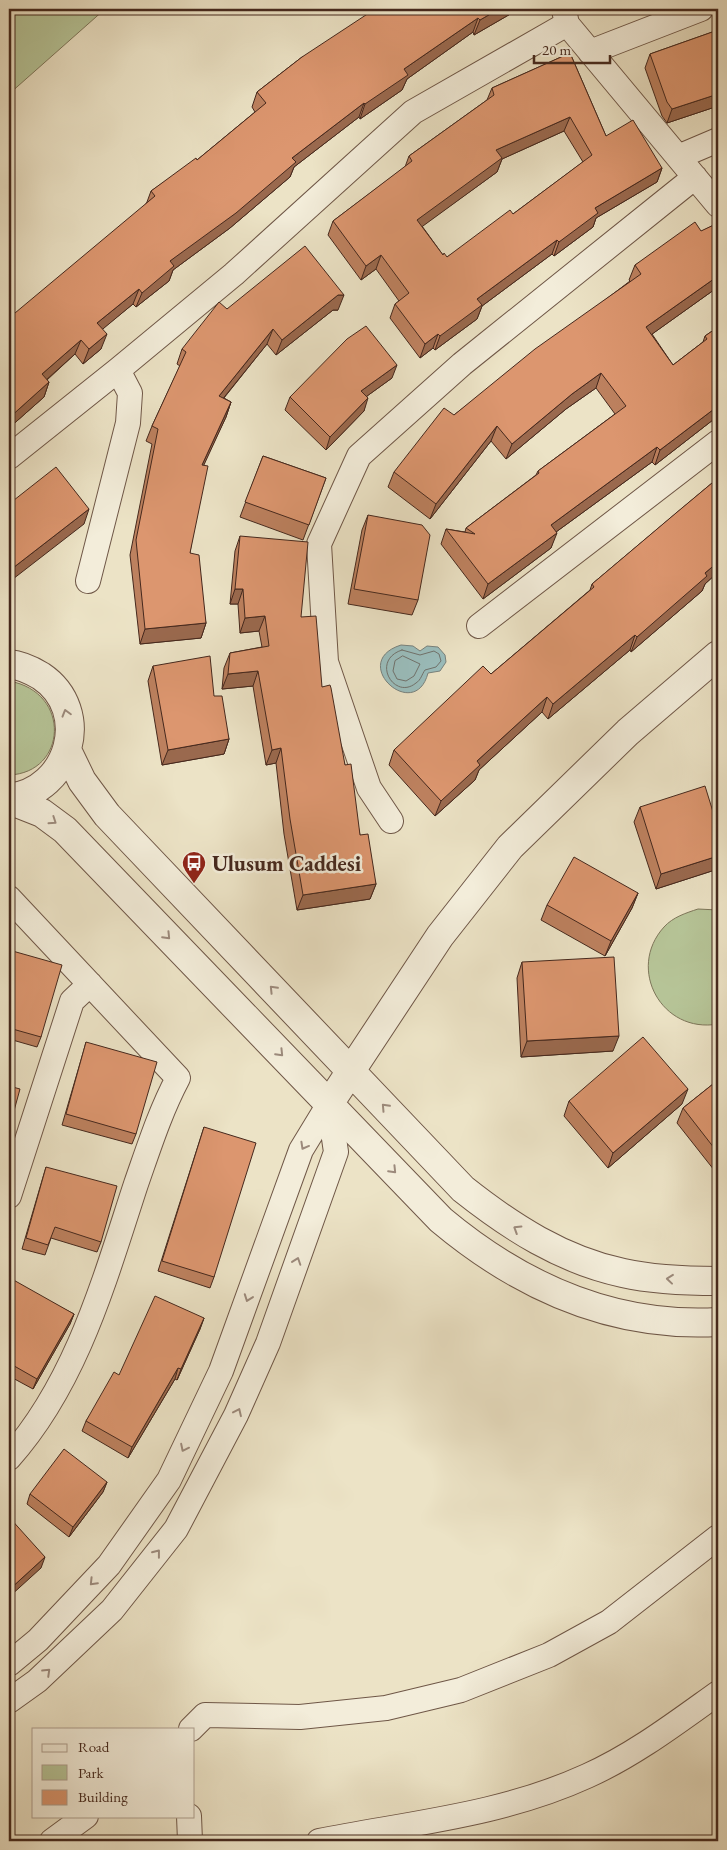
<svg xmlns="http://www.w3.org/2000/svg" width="727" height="1850" font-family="'EB Garamond',serif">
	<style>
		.green { fill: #b6c497; stroke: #7e765a }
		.water { fill: #9abdbc; stroke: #78817c }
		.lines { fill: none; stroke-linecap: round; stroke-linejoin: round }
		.shore { stroke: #70726c; stroke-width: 1 }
		.minor-casing { stroke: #6f5747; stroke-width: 26 }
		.tertiary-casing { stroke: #6f5747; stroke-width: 30 }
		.minor { stroke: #f3edda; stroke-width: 24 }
		.tertiary { stroke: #f3edda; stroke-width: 28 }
		.wall { fill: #bd815f; stroke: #45281d; fill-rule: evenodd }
		.shaded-wall { fill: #9a694e; stroke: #45281d }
		.building { fill: #dc966f; stroke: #45281d; fill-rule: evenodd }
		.oneway { stroke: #9c8a7c }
		.labels { text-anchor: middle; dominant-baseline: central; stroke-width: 5; stroke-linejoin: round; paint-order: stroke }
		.poi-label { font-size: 22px; font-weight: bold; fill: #45281d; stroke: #f3edda; text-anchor: start }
	</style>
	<rect width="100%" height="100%" fill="#ece3c6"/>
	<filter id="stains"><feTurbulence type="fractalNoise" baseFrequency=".004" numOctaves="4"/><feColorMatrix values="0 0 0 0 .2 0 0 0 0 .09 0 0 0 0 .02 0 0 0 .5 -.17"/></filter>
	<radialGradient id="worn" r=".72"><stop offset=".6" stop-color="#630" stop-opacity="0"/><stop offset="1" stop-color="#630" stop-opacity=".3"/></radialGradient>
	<!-- green -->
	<path class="green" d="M9,9H105L9,94Z
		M9,681C72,692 67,773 9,775Z
		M698,909L718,910V1024C662,1034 626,969 664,927C673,917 686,913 698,909Z"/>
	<!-- water -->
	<path class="water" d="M401,645L413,646L420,651L427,646L438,647L445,655L446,662L440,671L428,673C415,724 347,662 401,645Z"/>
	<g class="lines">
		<!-- shore -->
		<path class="shore" d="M402,650L420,655L434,651L439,654L441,661L436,667L425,670C422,674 421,680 416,683C394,701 370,660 402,650Z
			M403,656L420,664L414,676L406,681L397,679L393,671L395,661Z"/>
		<!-- minor casing -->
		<g class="minor-casing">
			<path id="minor" d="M564,10L567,24L718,205
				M590,52L701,9
				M678,157L718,140
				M9,457L118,370L234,274L413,112L567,24
				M88,581L128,423L130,393L118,370
				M479,626L718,442
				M391,821L369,788L326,662L319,544L359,456L462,364L695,177
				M9,898L178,1078C160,1112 149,1147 136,1184C105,1278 77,1382 9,1458
				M9,1196L72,1001L90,984
				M9,1664L38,1640L109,1565L169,1480L221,1371L301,1150L329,1104
				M9,1701L37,1681L112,1610L176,1529L236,1415L268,1343L336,1152L329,1104
				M191,1729L205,1715L300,1717L386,1708L461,1690L549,1655L609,1622L718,1537
				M189,1816L190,1841
				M52,1841L86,1816
				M319,1841C410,1823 502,1815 587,1776C634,1755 676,1723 718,1693"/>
		</g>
		<!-- tertiary casing -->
		<g class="tertiary-casing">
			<path id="tertiary" d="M9,664C20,665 31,670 41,676C93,711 70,791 9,798
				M67,750L82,781L107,815L463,1189C511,1227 562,1260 623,1273C654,1280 687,1281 718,1281
				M9,800L42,813L65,830L441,1220C520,1286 613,1328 718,1322
				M329,1104L440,936L510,847L628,732L718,655"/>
		</g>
		<!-- minor -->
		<use href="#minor" class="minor"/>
		<!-- tertiary -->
		<use href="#tertiary" class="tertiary"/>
	</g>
	<!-- wall -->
	<path class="wall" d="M519,9L474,35L473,32L407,79L402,90L360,119L359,117L294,167L290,177L230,228L173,270L169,281L136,307L133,304L102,329L101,349L83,364L75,354L47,380L49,382L44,397L9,428L147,202L151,191L197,160L255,112L252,107L257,92L302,57Z
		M718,30V106L667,123L662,116L645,68L650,54Z
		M570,53L606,136L662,168L657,182L596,218L593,227L554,256L552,254L482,306L477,319L435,350L433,348L420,358L390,318L395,304L399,301L376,269L361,280L328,235L333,221L405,167L409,156L487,100L492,88ZM564,131L583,162L513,214L447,257L443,255L422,226L497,172L502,159Z
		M718,223V287L652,334L673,365L703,342L705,336L718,327V416L655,465L652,462L556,532L551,548L483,599L441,544L446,529L465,532L466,528L536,475L538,471L615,414L596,388L566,409L506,459L491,441L430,519L388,487L394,472L454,415L630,281L629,280L635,265Z
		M227,309L338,310H333L276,355L267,344L224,398L231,402L226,417L203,465L190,553L206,623L201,638L140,644L130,555L152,444L146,441L152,426L180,366L177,364L182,349Z
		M392,378L367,396L364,411L326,450L285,410L290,397Z
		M263,456L326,478L303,540L240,517Z
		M718,478V572L705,584L702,591L631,652L630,650L548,719L542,712L479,770L475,780L435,816L389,765L394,750L491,674L590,590L592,584Z
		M368,515L418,600L412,615L348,604L362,530Z
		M240,536L301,617L345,765L360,835L376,884L370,899L297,910L284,834L276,763L266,765L253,686L222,689L224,668L230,653L262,647L259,631L240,633L238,604H230L235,551Z
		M153,666L214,696L229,739L224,754L162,765L148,681Z
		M640,807L718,828V869L656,889L634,822Z
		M638,893L632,908L605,956L541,920L547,905Z
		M9,950L41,1037L37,1047L9,1039Z
		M522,962L613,1051L521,1057L517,978Z
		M86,1042L136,1134L132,1144L62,1125L83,1053Z
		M718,1080V1175L677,1123L683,1108Z
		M569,1101L682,1104L608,1168L564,1116Z
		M204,1127L214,1277L210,1288L158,1271Z
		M46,1167L101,1242L97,1252L51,1238L45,1255L22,1249L43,1177Z
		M9,1280L74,1314L70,1324L33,1389L9,1376Z
		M204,1318L200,1329L177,1380L175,1379L128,1458L82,1431L86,1421L119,1375Z
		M107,1482L103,1492L69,1537L27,1504L30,1494Z"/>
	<!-- shaded-wall -->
	<path class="shaded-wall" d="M499,9H519L474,35L480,20Z
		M478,18L473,32L407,79L402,90L360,119L365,104L404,69Z
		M718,94V106L667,123L672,109Z
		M364,103L359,117L294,167L290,177L230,228L173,270L169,281L136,307L142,293L170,261L292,158Z
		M570,117L564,131L502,159L497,172L412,234L417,220L496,150Z
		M662,168L657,182L596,218L593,227L554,256L559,242L595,208Z
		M557,240L552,254L482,306L477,319L435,350L440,336L477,299Z
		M381,255L376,269L361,280L366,266Z
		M718,276V287L641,342L646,327Z
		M139,289L133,304L92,338L97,323Z
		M338,295H344L338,310H333L276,355L282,340Z
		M273,329L267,344L213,411L219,396Z
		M107,334L101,349L83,364L89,349Z
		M438,334L433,348L420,358L425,344Z
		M81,340L75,354L36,389L42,374Z
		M397,365L392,378L356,404L361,391Z
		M601,373L596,388L566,409L506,459L512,444L572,394Z
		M49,382L44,397L9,428V418Z
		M368,398L364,411L326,450L330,437Z
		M231,402L226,417L197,480L202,465Z
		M718,406V416L655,465L660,450Z
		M497,426L491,441L430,519L436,504Z
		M657,447L652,462L545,540L551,525Z
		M89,509L84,524L13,579L9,590V571Z
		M557,533L551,548L483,599L488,584Z
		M718,562V572L705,584L702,591L631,652L637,637L705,573Z
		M235,589H243L238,604H230Z
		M265,616L259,631L240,633L245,618Z
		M206,623L201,638L140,644L145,629Z
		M635,635L630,650L548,719L553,704Z
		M258,671L253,686L222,689L228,674Z
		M547,697L542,712L479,770L475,780L435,816L441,801L477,761Z
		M229,739L224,754L162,765L168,750Z
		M281,748L276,763L266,765L272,750Z
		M718,856V869L656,889L661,874Z
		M376,884L370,899L297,910L303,895Z
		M638,893L632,908L605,956L611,941Z
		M619,1036L613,1051L521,1057L527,1041Z
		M688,1089L682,1104L608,1168L613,1153Z
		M74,1314L70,1324L33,1389L37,1379Z
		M204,1318L200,1329L177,1380L181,1369Z
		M178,1368L175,1379L128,1458L132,1447Z
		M107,1482L103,1492L69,1537L73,1527Z
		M45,1557L41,1568L9,1597V1590Z"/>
	<!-- building -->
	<path class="building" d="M375,9H499L480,20L478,18L404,69L408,75L365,104L364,103L292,158L296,162L236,213L170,261L174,266L142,293L139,289L97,323L107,334L89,349L81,340L42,374L49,382L9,418V318L155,196L151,191L196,158L197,160L266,103L257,92L302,57Z
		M718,30V94L672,109L667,102L650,54Z
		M570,53L606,136L633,120L662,168L595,208L598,213L559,242L557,240L477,299L482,305L440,336L438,334L425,344L395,304L409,293L381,255L366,266L333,221L412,161L409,156L494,95L492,88ZM570,117L592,155L513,214L510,210L447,257L444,253L443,255L417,220L502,158L496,150Z
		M695,222L701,231L718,223V276L646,327L673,365L707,339L705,336L718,327V406L660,450L657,447L551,525L557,533L488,584L446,529L475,534L466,528L539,473L538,471L626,406L601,373L572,394L512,444L497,426L436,504L394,472L444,408L454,415L535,349L641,274L635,265Z
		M305,246L344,295H338L282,340L273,329L219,396L231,402L202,465L208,466L190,553L199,555L206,623L145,629L136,540L158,429L152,426L186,352L182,349L219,302L227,309Z
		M366,326L397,365L361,391L368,398L330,437L290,397L347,339Z
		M263,456L326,478L309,525L245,502Z
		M56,467L89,509L9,571L14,577L9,581V504Z
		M718,478V562L705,573L707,576L637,637L635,635L553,704L547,697L477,761L480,765L441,801L394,750L483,666L491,674L594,587L592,584L676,513Z
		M368,515L422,525L430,535L418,600L354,589Z
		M240,536L308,542L301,617L316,616L322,687L330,685L331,688L345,765L351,764L360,835L368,834L376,884L303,895L290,819L281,748L272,750L258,671L228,674L230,653L269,646L265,616L245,618L243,589H235Z
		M210,656L214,696H222L229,739L168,750L153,666Z
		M705,786L718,828V856L661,874L640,807Z
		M574,857L638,893L611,941L547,905Z
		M9,950L62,965L41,1037L9,1028Z
		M614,957L619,1036L527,1041L522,962Z
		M643,1037L688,1089L613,1153L569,1101Z
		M86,1042L157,1062L136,1134L66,1114Z
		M718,1080V1153L683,1108Z
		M9,1086L20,1089L9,1129Z
		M204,1127L256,1143L214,1277L162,1261Z
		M46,1167L117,1186L101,1242L55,1227L48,1245L26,1238Z
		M10,1278L74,1314L37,1379L9,1363V1280Z
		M155,1296L204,1318L181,1369L178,1368L132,1447L86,1421L114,1372L119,1375Z
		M64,1449L107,1482L73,1527L30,1494Z
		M9,1517L45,1557L9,1590Z"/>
	<!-- one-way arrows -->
	<defs><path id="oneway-chevron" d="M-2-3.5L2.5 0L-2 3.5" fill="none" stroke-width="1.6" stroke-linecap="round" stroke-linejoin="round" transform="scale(1.25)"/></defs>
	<g class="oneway">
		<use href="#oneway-chevron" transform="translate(66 713) rotate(-106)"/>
		<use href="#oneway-chevron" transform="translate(53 821) rotate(34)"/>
		<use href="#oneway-chevron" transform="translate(167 936) rotate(46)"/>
		<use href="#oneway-chevron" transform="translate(273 989) rotate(-134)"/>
		<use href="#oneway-chevron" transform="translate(280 1053) rotate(46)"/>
		<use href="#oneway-chevron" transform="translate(385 1107) rotate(-133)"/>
		<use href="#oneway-chevron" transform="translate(304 1146) rotate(119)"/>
		<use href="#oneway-chevron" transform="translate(393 1170) rotate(46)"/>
		<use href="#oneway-chevron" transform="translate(517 1229) rotate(-148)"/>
		<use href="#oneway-chevron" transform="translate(297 1261) rotate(-71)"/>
		<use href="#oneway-chevron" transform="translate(670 1279) rotate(-174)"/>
		<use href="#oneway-chevron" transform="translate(248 1298) rotate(110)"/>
		<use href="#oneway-chevron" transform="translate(238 1412) rotate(-65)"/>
		<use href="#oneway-chevron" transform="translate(184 1448) rotate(116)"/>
		<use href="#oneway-chevron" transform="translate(157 1553) rotate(-52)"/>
		<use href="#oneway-chevron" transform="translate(93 1582) rotate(134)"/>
		<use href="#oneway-chevron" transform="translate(47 1672) rotate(-44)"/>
	</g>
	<!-- icons -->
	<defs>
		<g id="bus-pin" transform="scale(1.25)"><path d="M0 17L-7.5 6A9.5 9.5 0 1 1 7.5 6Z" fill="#8f2418" stroke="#f3edda"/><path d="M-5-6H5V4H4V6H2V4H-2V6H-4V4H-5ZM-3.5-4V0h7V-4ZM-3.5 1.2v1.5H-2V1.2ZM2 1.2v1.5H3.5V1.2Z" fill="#fff"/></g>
	</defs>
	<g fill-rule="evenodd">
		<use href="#bus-pin" x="194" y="863"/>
	</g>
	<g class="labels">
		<!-- poi labels -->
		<g class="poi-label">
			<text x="212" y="863">Ulusum Caddesi</text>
		</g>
	</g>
	<!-- margin -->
	<rect width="727" height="1850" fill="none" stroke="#ece3c6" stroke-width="30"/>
	<rect x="10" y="10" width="707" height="1830" fill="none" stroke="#45281d" stroke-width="2.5"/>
	<rect x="15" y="15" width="697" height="1820" fill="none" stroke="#45281d"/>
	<!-- legend -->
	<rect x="32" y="1728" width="162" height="90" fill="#f3edda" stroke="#ad9e8e"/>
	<rect x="42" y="1744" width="25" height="8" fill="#f3edda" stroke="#ad9e8e"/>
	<text x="78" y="1752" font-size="15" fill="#45281d">Road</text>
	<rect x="42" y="1765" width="25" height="15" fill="#b6c497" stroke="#ad9e8e"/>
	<text x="78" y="1778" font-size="15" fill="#45281d">Park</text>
	<rect x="42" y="1790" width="25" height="15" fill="#dc966f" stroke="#ad9e8e"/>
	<text x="78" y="1802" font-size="15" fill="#45281d">Building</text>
	<!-- scale -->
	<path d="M534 55v8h76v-8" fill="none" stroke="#45281d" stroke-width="2.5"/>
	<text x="542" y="55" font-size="15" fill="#45281d" stroke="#f3edda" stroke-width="4" paint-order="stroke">20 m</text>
	<rect width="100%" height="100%" filter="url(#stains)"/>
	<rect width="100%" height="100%" fill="url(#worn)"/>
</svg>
